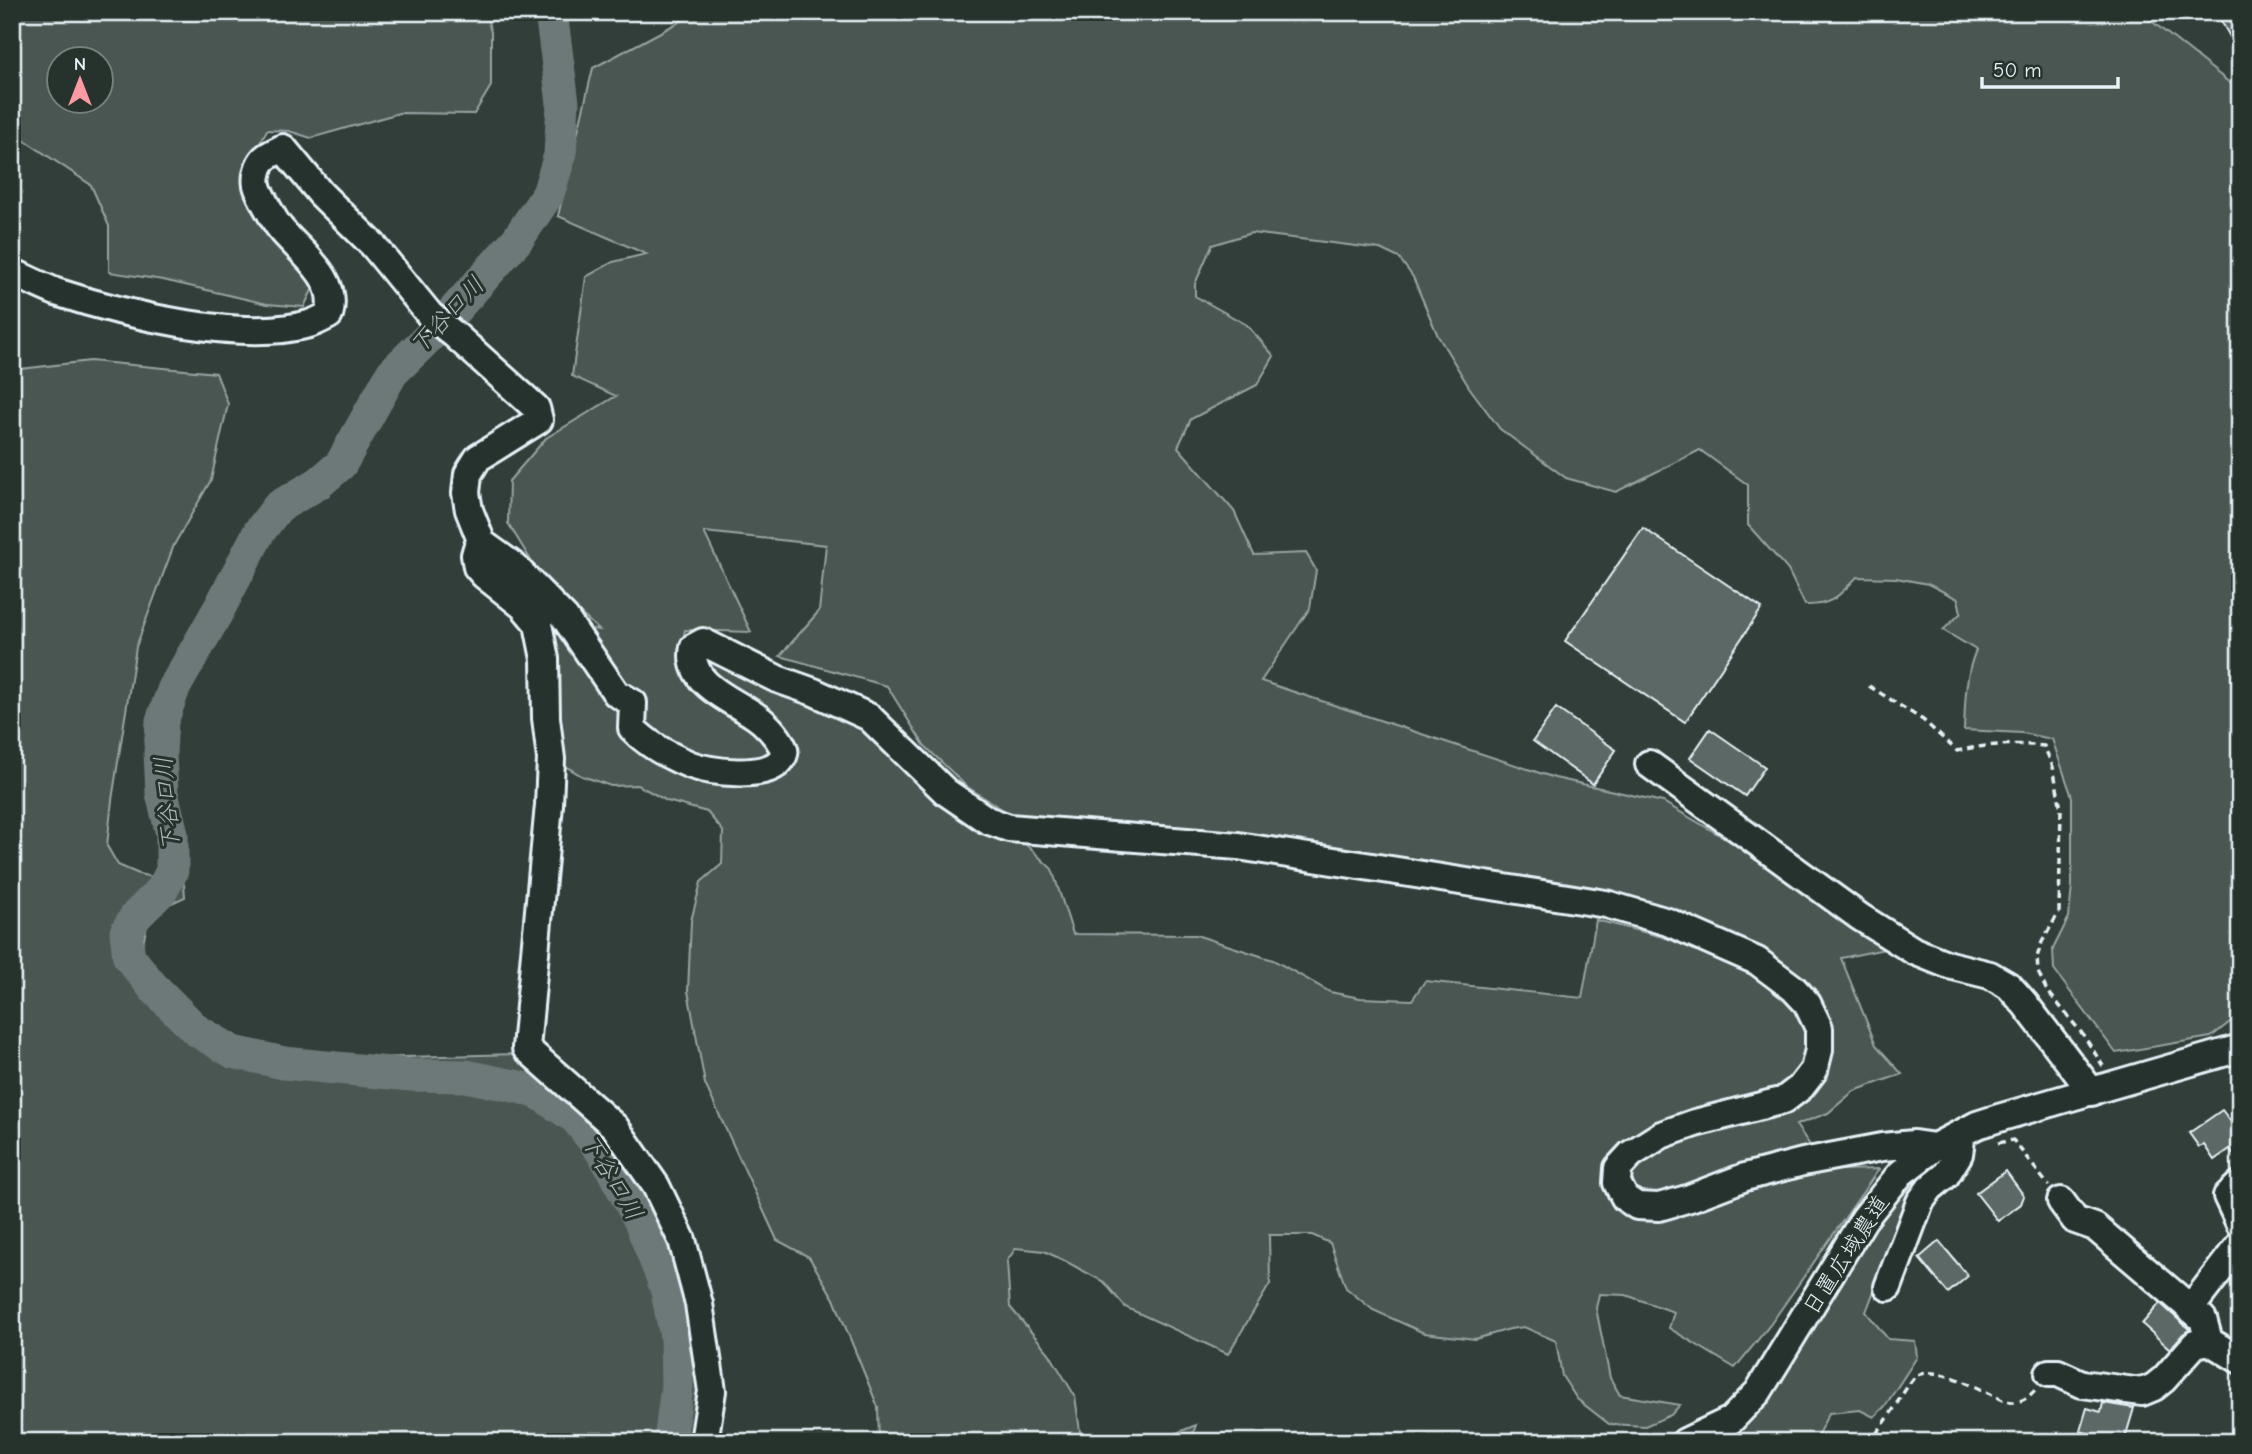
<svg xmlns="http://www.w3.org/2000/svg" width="2252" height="1454" font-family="'Comic Neue','Klee One',sans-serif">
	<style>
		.green { fill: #495651; stroke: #98a4a4; stroke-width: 2; fill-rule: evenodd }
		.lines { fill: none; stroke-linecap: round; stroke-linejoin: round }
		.river { stroke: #6d7978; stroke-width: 33 }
		.building { fill: #5c6865; stroke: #e8f1f8; stroke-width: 2 }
		.minor-casing { stroke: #e8f1f8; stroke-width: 32 }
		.path { stroke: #e8f1f8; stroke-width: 3.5; stroke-dasharray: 7 5; stroke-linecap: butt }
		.minor { stroke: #26332d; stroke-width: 26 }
		.labels { text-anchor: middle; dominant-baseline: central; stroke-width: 6; stroke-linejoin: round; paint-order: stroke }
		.street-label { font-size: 23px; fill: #e8f1f8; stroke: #26332d }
		.water-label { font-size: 24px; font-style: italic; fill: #b1bbbe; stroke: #26332d }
	</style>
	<rect width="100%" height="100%" fill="#323e39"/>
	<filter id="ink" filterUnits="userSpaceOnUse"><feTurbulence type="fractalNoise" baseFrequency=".0143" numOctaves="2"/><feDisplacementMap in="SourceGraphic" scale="14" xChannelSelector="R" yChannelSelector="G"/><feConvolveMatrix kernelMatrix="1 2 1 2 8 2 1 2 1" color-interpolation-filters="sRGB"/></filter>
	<g filter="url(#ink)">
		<!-- green -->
		<path class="green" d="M12,12H485L491,32V86L474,114L399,113L311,138L289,131L267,130L250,161L293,255L313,288L304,307L267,304L163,280L109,272V226L91,185L12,132ZM60,60H102V102H60Z
			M698,12H2140L2240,91V1014L2211,1037L2116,1053L2054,970L2053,949L2069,917L2072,885V797L2052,739L2022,733L1964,730C1965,704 1965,675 1976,650L1943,630L1961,613L1958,599L1928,584L1896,578L1857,577C1839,595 1833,606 1805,605L1788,570L1748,525V485L1700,450L1616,492L1566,478L1500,429L1469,387L1438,336L1413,277L1399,258L1380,249L1251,233L1212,245L1195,284V296L1247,325L1274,356L1257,385L1191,419L1178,447L1234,511L1254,555L1306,553L1316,570L1310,608L1261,681L1555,778L1663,802L1740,847L1885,949L1841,958L1876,1045L1902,1074L1854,1091L1828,1113L1796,1125L1814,1151L1745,1168L1663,1199H1641L1629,1187V1170L1667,1143L1793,1104L1820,1085L1829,1069L1832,1053L1827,1021L1809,982L1688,918L1610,893L1245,836L1070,821L1008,813L966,786L924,745L887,686L780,656L819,611L826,545L704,532L751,632L685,630L680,656L707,649L771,682L840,694L871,708L908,770L948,806L986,830L1019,838L1052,869L1073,934L1196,935L1273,960L1330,992L1360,998L1412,1000L1425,981L1582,998L1596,920L1722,952L1750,967L1788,993L1806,1017L1811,1041L1808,1062L1798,1081L1781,1094L1660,1126L1628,1143L1611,1160L1606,1179L1617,1203L1632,1210L1657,1215L1802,1174L1840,1170L1879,1169L1770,1325L1735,1368L1669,1328L1674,1312L1626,1295L1599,1294L1596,1308L1610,1378L1620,1395L1680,1405L1671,1415L1645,1426L1609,1424L1577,1399L1562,1376L1556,1341L1524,1327L1510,1329L1475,1339L1424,1333L1373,1310L1346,1288L1330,1243L1312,1235H1269L1270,1284L1228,1354L1125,1307L1104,1282L1065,1261L1044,1251L1016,1248L1007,1261L1010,1307L1049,1353L1075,1396L1080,1431V1442H879L878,1407L834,1299L809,1257L777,1240L705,1084L688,991L691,921L701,882L722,864L723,831L707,812L667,801L638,785L611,786L582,776L562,764L557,740L552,625L599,630L543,580L508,523L509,481L546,438L616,396L572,376L586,277L613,262L646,254L558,216L593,68Z
			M90,361L216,373L228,404L211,480L174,545L136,647L112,800L107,846L118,865L139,874L184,884L185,897L150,913L142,947L143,990L163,1009L254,1049L367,1058L519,1054L604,1128L642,1182L670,1235L700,1369L692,1442H12V370Z
			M1920,1180L1893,1241L1866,1312L1888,1339L1915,1341L1917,1357L1885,1406L1874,1417L1860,1410L1829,1413L1814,1442H1712L1739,1428L1778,1385L1853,1259L1891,1204Z
			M1196,1425L1190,1442H1154Z"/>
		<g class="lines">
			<!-- river -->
			<path class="river" d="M551,12L563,103L560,155L548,194L517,240L442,324L392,373L341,464L319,483L278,507L259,532L219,609L174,688L162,721L160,753L162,793L172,834V871L162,890L136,916L126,932L129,957L153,987L196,1030L233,1052L284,1063L411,1075L466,1076L519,1087L539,1093L576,1118L604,1154L640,1221L666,1287L676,1336L677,1386L671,1434L668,1442"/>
		</g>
		<!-- building -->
		<path class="building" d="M2237,12H2240V54L2221,21Z
			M1643,528L1762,608L1685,722L1565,641Z
			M1556,708L1616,750L1593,784L1533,741Z
			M1710,729L1765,767L1745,796L1690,758Z
			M2222,1110L2240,1134V1164L2230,1149L2214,1160L2204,1145L2199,1147L2189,1133Z
			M2006,1171L2024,1196L2021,1204L1998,1221L1976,1193Z
			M1939,1241L1968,1276L1948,1293L1919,1258Z
			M2160,1303L2190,1330L2183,1334L2170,1349L2142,1324Z
			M2103,1403L2134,1408L2124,1442H2117L2080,1431L2087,1408L2101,1412Z"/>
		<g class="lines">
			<!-- minor casing -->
			<g class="minor-casing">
				<path id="minor" d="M12,272C27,279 41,286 56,292C123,314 241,343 309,324C316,322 323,318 329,315C340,278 300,253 280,228C275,222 258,192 257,185C255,177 259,164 264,159C269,154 278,151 283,148L321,194L373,245L430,315L456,336L536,408L539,420L478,458L468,474L466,493L469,510L482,543L514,566L565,618L616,693L633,703L632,728C647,744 671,757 691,765C711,772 765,779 780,761C784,756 786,752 783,747C777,735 765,722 754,715C731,699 686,684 694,647L703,642L777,679L814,692L869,717L946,792L987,820L1009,828L1238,846L1606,904L1668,922L1757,961L1793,988L1807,1003L1819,1028V1050L1814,1070L1801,1087L1784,1100L1695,1123L1661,1135L1631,1154L1618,1168L1617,1183L1625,1198L1637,1206L1659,1207L1690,1198L1745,1177L1803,1162L1882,1147L1914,1144L1935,1147
					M482,543L477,548L475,555L477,567L484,575L523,606L538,624L545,659L546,718L551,759L549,805L526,1048L615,1127L656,1186L682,1240L699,1304L712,1391L704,1442
					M1649,764L1860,917L1914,951L1949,965L1990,975L2009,986L2025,1004L2092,1092
					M2240,1184L2227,1196L2240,1224
					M2061,1201L2075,1220L2095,1227L2203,1319L2209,1341L2240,1360
					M1888,1287L1920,1202L1930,1188L1946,1175L1959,1154L1962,1133
					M2190,1309L2240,1244
					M2049,1373H2058L2082,1384L2142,1392L2154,1387L2164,1379L2195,1344L2209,1341
					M1685,1442L1731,1420L1758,1392L1864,1219L1901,1173L1935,1147L1977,1125L2002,1117L2240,1048"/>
			</g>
			<!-- path -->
			<path class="path" d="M1869,686L1923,720L1957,751C1987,744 2014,743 2044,746L2053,767L2061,809L2059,912L2042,942L2037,957L2038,972L2046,989L2084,1036L2103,1066
				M1998,1143L2013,1140L2049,1186
				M1868,1442C1890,1421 1896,1401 1913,1379C1928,1359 1986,1392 2004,1401C2020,1404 2026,1400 2037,1388"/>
			<!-- minor -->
			<use href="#minor" class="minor"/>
		</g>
	</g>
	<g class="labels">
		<!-- street labels -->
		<g class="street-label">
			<text transform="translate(1846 1255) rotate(-57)">日置広域農道</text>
		</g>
		<!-- water labels -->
		<g class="water-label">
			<text transform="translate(447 315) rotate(-47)">下谷口川</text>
			<text transform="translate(167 804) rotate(-95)">下谷口川</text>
			<text transform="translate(612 1177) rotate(59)">下谷口川</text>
		</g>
	</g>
	<!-- margin -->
	<rect width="2252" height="1454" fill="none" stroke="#26332d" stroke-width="42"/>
	<rect x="21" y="21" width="2210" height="1412" fill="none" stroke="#e8f1f8" stroke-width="2.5" filter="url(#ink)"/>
	<!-- north arrow -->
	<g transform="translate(80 80)"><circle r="33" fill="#26332d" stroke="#747f7e" stroke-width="2"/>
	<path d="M0-5L12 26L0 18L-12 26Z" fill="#ff9aa2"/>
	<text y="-10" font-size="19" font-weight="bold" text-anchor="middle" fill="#e8f1f8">N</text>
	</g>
	<!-- scale -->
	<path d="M1982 77v10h136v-10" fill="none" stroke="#e8f1f8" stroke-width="3.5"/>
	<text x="1993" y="77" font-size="21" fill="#e8f1f8" stroke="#26332d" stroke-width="5" paint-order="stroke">50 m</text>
</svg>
